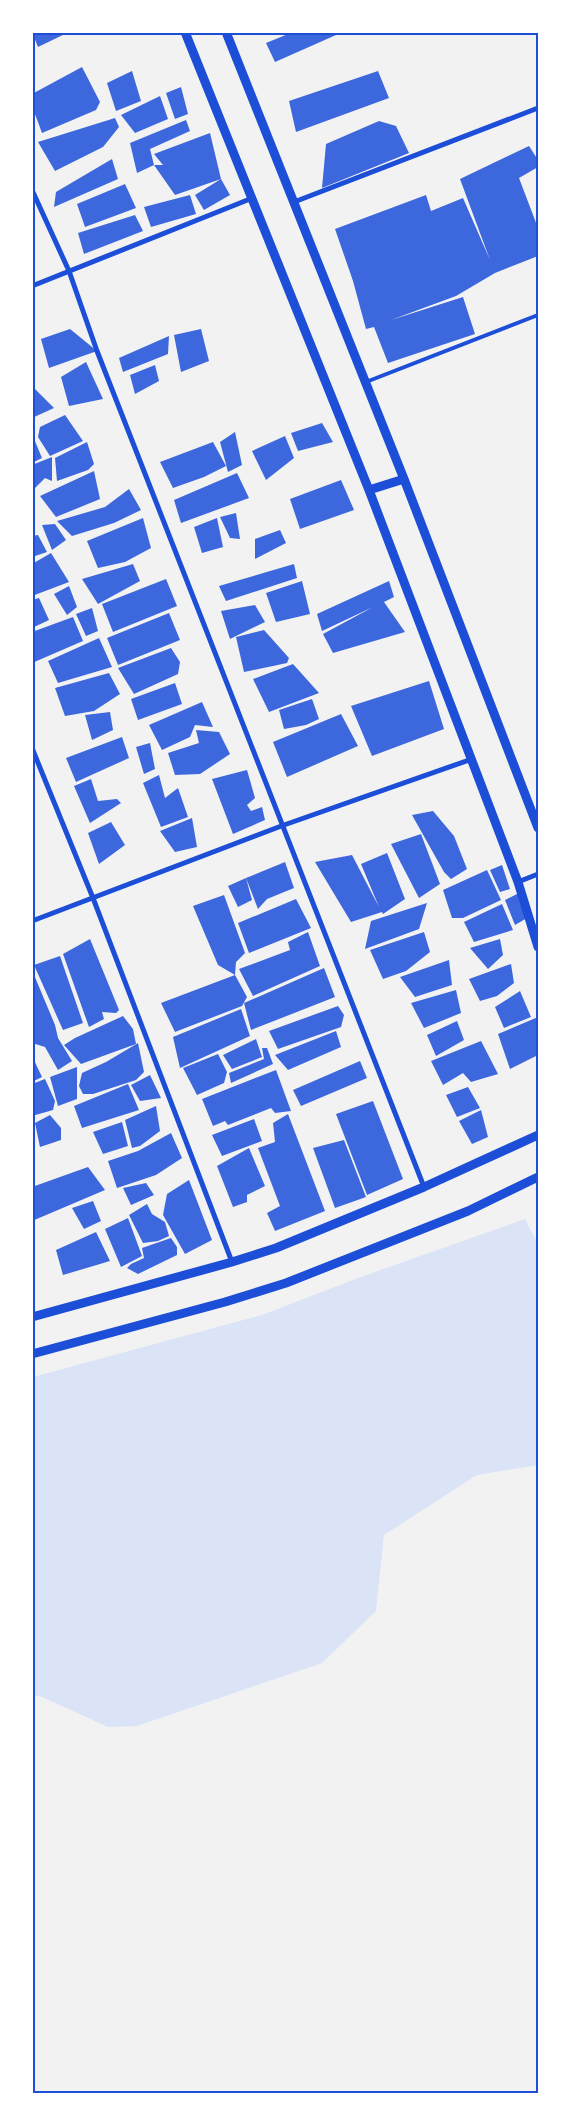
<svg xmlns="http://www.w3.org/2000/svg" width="571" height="2126" font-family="Quicksand,sans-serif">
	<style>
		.green { fill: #dbe4f7 }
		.building { fill: #3d67dc }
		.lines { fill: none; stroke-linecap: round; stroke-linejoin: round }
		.service { stroke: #1d4ed8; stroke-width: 4 }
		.minor { stroke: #1d4ed8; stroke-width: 5 }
		.tertiary { stroke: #1d4ed8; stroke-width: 9 }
		.neatline { fill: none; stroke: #1d4ed8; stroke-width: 2 }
	</style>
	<rect width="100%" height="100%" fill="#f2f2f2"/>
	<!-- green -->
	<path class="green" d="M525,1219L538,1244V1465L477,1475L384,1535L376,1611L322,1663L137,1726L108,1727L40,1696H33V1377L262,1315L358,1278Z"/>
	<!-- building -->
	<path class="building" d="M32,32H69L38,47Z
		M293,32H335L336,35L275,62L266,43Z
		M82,67L100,102L96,110L42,133L32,106V94Z
		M132,71L141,101L116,111L107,83Z
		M378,71L389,98L296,132L289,101Z
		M181,87L188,114L175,119L166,93Z
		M160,96L168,119L135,133L121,115Z
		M115,118L119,127L103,147L55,171L38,142Z
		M186,120L190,131L150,149L154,165L137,173L130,143Z
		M379,121L396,126L409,153L322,188L326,144Z
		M210,133L221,179L175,195L154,165H163L154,154Z
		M529,146L538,160V167L519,178L538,228V256L495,273L456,296L391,320L463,297L475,334L388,363L374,327L366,329L353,281L335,229L426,195L431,211L463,198L490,260L460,179Z
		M112,159L118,179L54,207L56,192Z
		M221,179L230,195L204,210L195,195Z
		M125,184L136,208L85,227L77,204Z
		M190,195L196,214L151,227L144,207Z
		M135,215L143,231L84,254L78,233Z
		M70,329L97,351L49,368L41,339Z
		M201,329L209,361L181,372L174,335Z
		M169,336L168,354L123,372L119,358Z
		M86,362L103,399L69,406L61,377Z
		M155,365L159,381L135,394L130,375Z
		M32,386L54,408L32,418Z
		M65,415L83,441L50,456L38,437L40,427Z
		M322,423L333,442L298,451L291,433Z
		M235,432L242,465L228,472L220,442Z
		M32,434L42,458L32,463Z
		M285,436L294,458L266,480L252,451Z
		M87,442L94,464L88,470L57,481L55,458Z
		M213,442L226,466L204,477L173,488L160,462Z
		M52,457V481L45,478L32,491V465Z
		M94,471L100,499L56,517L40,496Z
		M237,473L249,498L181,523L174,500Z
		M341,480L354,510L300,529L290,499Z
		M129,489L141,510L114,523L72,536L57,521L105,507Z
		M236,513L240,539L230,538L220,517Z
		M143,518L151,548L125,562L98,568L87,541Z
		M217,518L223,547L202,553L194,527Z
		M55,524L66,540L52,550L42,525Z
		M280,530L286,543L255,559V539Z
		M38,535L47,552L32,557V536Z
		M51,553L69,582L32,596V564Z
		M133,564L140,581L98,604L82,579Z
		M294,564L297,578L226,601L219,586Z
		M166,579L177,606L113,632L102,604Z
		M302,581L310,614L276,622L266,593Z
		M389,581L394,597L384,602L405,632L333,653L323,634L373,607L322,631L317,614Z
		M69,586L77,607L67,615L54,594Z
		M39,598L49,620L32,628V600Z
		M255,605L265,622L230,639L221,611Z
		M92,608L98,631L86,636L76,614Z
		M169,613L180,640L118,665L107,638Z
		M73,617L83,641L32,663V632Z
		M264,630L289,658L287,663L244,672L236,637Z
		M99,638L112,667L58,683L48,661Z
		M171,648L180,662L178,674L134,694L118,668Z
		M293,664L319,693L269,712L253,679Z
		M109,673L120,694L94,711L65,716L55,688Z
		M429,681L444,729L372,756L351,706Z
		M175,683L182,704L138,720L131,699Z
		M312,699L319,719L306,725L284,729L279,710Z
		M202,702L213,727L195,725L190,737L162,750L149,725Z
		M110,712L113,730L92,740L85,715Z
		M341,714L358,746L287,777L273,742Z
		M196,730L219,732L230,754L200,774L175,775L168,753L199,743Z
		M122,737L129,758L76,782L66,758Z
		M150,743L155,769L144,774L136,747Z
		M247,770L255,798L247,805L251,811L262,807L265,820L233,834L212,779Z
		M159,775L165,798L178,788L188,817L161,827L143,783Z
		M91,779L98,801L117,799L121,803L90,823L74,786Z
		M433,811L454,836L467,869L451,879L444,872L412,815Z
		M192,818L197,847L175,852L160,831Z
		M111,822L125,845L99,864L88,833Z
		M421,834L440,884L419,898L391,844Z
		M387,853L405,899L383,914L382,912L351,922L315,862L352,855L379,907L361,864Z
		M285,862L294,888L267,899L258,909L246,878Z
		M502,865L510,889L500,892L490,870Z
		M487,870L501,900L463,918H452L443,890Z
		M246,878L252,900L238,907L228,886Z
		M519,893L527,918L515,925L505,900Z
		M224,895L245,953L236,962L235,975L218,965L193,906Z
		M296,899L311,928L249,953L238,923Z
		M427,903L419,929L365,949L371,921Z
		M502,904L513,930L474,942L464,922Z
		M308,932L320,966L253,996L239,969L290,950L288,942Z
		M424,932L430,952L406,971L383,979L370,950Z
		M90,939L119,1010L116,1013L102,1012L104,1019L89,1027L63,954Z
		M500,939L503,955L488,969L470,948Z
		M60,956L83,1023L63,1030L34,965Z
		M449,960L452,985L415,997L400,977Z
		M511,964L514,983L497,996L480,1001L469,979Z
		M324,968L335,997L251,1030L244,1003Z
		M32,970L55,1025L58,1038L72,1061L58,1070L45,1047L32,1043Z
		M235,975L247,997L242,1006L175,1032L161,1003Z
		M456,990L461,1013L424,1028L411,1003Z
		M520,991L531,1017L504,1028L495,1007Z
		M338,1006L344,1015L341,1027L278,1049L269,1031Z
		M241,1009L250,1036L180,1068L173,1037Z
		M123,1016L133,1029L136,1044L81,1064L64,1045L75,1038Z
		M538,1017V1055L510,1069L498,1034Z
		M457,1021L464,1040L436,1056L427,1035Z
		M336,1031L341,1047L288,1070L275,1055Z
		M256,1039L262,1057L232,1069L223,1055Z
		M481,1041L498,1074L471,1082L463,1073L443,1085L431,1061Z
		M138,1043L144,1072L136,1080L93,1094H83L79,1086L82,1073L106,1062Z
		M262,1048H267L273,1064L231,1083L229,1073L264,1059Z
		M218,1054L227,1072L224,1083L197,1095L183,1068Z
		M32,1056L42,1077L32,1082Z
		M360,1061L367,1078L301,1106L293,1090Z
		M77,1067V1099L58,1106L50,1077Z
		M276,1070L291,1111L275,1113L271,1108L228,1125L225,1121L213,1126L202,1099Z
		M150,1075L161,1098L140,1101L131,1085Z
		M45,1079L55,1101L53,1110L32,1116V1084Z
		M128,1084L139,1110L82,1128L74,1106Z
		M468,1087L480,1108L457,1117L446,1095Z
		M373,1101L403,1179L367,1195L336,1114Z
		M156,1106L160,1131L140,1146L132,1148L125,1120Z
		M481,1110L488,1137L472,1144L459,1121Z
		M288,1114L325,1211L275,1231L267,1213L280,1206L258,1148L275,1142L273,1123Z
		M50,1115L61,1128V1140L40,1147L35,1123Z
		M254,1119L262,1141L222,1156L212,1135Z
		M122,1122L128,1146L103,1154L93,1132Z
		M171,1133L182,1158L156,1175L117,1188L108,1161L138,1151Z
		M344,1140L366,1197L335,1208L313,1148Z
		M249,1148L265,1186L247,1195V1202L233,1207L217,1166Z
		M88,1167L105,1190L32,1221V1187Z
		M189,1180L212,1240L185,1254L163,1215L167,1194Z
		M146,1183L154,1195L131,1205L123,1188Z
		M93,1201L101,1221L84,1229L72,1208Z
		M147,1204L152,1214L165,1222L169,1236L158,1241L143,1243L129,1215Z
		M128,1218L142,1256L121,1267L105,1229Z
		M96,1232L110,1261L63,1275L56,1250Z
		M171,1238L177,1247V1255L138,1274L127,1268L131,1264L144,1258L142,1248Z"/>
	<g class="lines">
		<!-- service -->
		<path class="service" d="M366,382L538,315"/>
		<!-- minor -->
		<path class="minor" d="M32,190L69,271L97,351L424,1187
			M294,202L538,108
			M32,286L250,199
			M32,748L93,898L232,1262
			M518,882L538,874
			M32,921L284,825L472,759"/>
		<!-- tertiary -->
		<path class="tertiary" d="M185,32L369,490L518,882L538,947
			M226,32L404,479L538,828
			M369,490L404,479
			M32,1317L232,1262L276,1248L424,1187L538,1135
			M32,1354L225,1302L286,1283L468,1211L538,1177"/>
	</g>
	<!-- border -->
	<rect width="571" height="2126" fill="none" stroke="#ffffff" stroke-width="68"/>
	<rect x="34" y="34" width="503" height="2058" class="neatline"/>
</svg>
